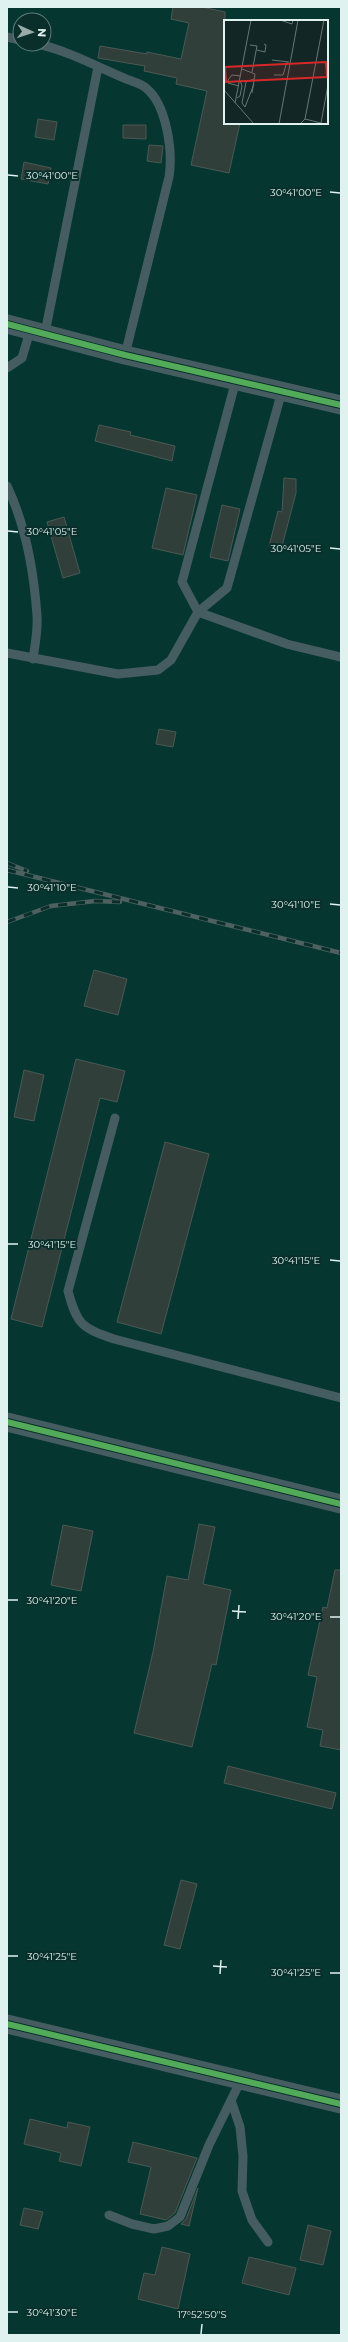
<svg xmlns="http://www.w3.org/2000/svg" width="348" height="2342" font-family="Montserrat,sans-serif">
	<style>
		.built { fill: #063630; fill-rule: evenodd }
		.building { fill: #303f3a; stroke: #4a5954 }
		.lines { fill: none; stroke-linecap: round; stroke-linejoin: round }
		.lane { stroke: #455d60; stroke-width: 9 }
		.street { stroke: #455d60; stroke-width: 19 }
		.rail-casing { stroke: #4e6161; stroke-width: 4.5 }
		.rail { stroke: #0a2f2b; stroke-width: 3; stroke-dasharray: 9; stroke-linecap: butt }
		.cycleway-casing { stroke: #0a2f2b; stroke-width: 8 }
		.cycleway { stroke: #51ab58; stroke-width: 6 }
		.ticks { fill: none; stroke: #dff2ef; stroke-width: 1.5 }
		.inset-road { fill: none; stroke: #647876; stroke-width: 1 }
		.view { fill: #d62828; fill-opacity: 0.15; stroke: #d62828; stroke-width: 2 }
		.inset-edge { fill: none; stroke: #dff2ef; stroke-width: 2 }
		.ticks-label { font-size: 10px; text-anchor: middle; fill: #dff2ef; stroke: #0a2f2b; stroke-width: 4; stroke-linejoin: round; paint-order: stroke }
	</style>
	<rect width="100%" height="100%" fill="#122725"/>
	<!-- built -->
	<path class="built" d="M7,7H341V2335H7ZM20,20H44V44H20ZM225,21H327V123H225Z"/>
	<!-- building -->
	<path class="building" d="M173,7H202L225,12V123H240L229,173L191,165L207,91L176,84L177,78L144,71L145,66L98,58L100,46L147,54V52L181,59L189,23L171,19Z
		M38,119L57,122L54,140L35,137Z
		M123,125H146V139L123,138Z
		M149,145L163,146L161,163L147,161Z
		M24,162L51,168L48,184L21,179Z
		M99,425L131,432L130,435L175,446L172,461L95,441Z
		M284,478L296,479V493L281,550L269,546L278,511L282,512Z
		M166,488L197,495L183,555L152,548Z
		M222,505L240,509L228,561L210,557Z
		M64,517L80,573L63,578L47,522Z
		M159,729L176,732L173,747L156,744Z
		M94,970L127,979L118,1015L84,1006Z
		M76,1059L125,1071L117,1102L100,1098L42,1327L11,1319Z
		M24,1070L44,1075L34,1121L14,1117Z
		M165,1142L209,1154L161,1334L117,1322Z
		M199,1524L215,1527L203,1584L231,1590L216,1665L212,1664L192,1747L134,1733L153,1652L167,1576L188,1580Z
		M63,1525L93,1531L81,1591L51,1585Z
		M335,1570H341V1750L320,1746L323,1730L307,1727L317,1677L308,1675L323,1607L327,1608Z
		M228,1766L336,1793L332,1809L224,1783Z
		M181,1880L197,1884L180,1949L164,1945Z
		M30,2119L67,2128L68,2122L90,2127L81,2166L59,2161L61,2153L24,2144Z
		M133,2142L197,2158L175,2213L166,2220L140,2214L151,2167L128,2162Z
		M198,2188L189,2226L181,2224L186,2219Z
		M24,2208L43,2212L38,2229L20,2225Z
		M308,2225L331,2231L323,2265L300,2260Z
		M162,2247L190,2254L178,2309L138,2299L144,2273L155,2275Z
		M249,2257L296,2268L289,2295L242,2283Z"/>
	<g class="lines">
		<!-- lane -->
		<path class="lane" d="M7,37L20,40
			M38,44C68,51 96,66 124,78C130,81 141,83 146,88C167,105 173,152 169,177L125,355
			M45,333L98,67
			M7,368L22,358L30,331
			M236,380L182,582L198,612L287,644L341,657
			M7,486C26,526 34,572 37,616C38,630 35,645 33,659
			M7,653L118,674L158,670L171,660L198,612L227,588L282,391
			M115,1118L68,1291C77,1325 82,1328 114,1339L341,1398
			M231,2100L240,2127L243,2156L242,2191L252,2220L268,2242
			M109,2215L132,2224L154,2229L168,2226L180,2217L209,2145L241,2080"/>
		<!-- street -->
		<path class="street" d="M7,324L125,355L341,405
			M7,1422L341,1504
			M7,2024L341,2104"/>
		<!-- rail casing -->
		<g class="rail-casing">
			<path id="rail" d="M7,863L27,871
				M7,870L341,953
				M7,922L51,906L95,901L120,902"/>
		</g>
		<!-- rail -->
		<use href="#rail" class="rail"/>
		<!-- cycleway casing -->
		<g class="cycleway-casing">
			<path id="cycleway" d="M7,324L125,355L341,405
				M7,1422L341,1504
				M7,2024L341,2104"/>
		</g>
		<!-- cycleway -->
		<use href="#cycleway" class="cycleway"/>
	</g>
	<!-- ticks -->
	<path class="ticks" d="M8,175L18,176M330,192L340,193M8,531L18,532M330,548L340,549M8,887L18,888M330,904L340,905M8,1244H18M330,1260L340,1261M8,1600H18M232,1611L246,1612M330,1617H340M238,1619L239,1605M8,1956H18M213,1966L227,1967M330,1973H340M220,1974L221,1960M8,2312H18M201,2334L202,2324"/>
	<!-- overview -->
	<g transform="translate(224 20)">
		<rect width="104" height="104" fill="#122725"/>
		<path class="inset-road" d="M56,0L68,4L69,0M26,25L33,26L28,52M33,30L41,32L42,25L40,24M48,40L65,42M18,49L31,54L28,73M50,55H59L63,42M30,64L21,87L18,83L22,62L30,59M15,66L4,63V60L8,55L17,56M0,70L30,104M13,78L16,76L18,66L16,60M11,83L27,0M81,99L101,104M97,103L104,65M55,104L74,0M76,104L81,99L100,0"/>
		<path class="view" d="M102,42L103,57L2,62L1,47Z"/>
		<rect width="104" height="104" class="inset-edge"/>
	</g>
	<g class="ticks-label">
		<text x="52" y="179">30°41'00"E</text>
		<text x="296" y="196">30°41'00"E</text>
		<text x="52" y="535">30°41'05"E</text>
		<text x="296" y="552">30°41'05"E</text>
		<text x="52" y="891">30°41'10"E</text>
		<text x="296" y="908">30°41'10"E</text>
		<text x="52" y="1248">30°41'15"E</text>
		<text x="296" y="1264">30°41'15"E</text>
		<text x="52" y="1604">30°41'20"E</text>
		<text x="296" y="1620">30°41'20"E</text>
		<text x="52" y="1960">30°41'25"E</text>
		<text x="296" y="1976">30°41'25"E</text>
		<text x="52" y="2316">30°41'30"E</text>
		<text x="202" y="2318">17°52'50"S</text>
	</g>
	<!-- border -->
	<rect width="348" height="2342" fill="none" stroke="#dff2ef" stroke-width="16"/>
	<!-- north arrow -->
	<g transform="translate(32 32) rotate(93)"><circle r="19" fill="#0a2f2b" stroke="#5f7d79"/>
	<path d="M0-3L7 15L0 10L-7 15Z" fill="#97aba8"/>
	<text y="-6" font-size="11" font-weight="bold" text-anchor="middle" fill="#dff2ef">N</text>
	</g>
</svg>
